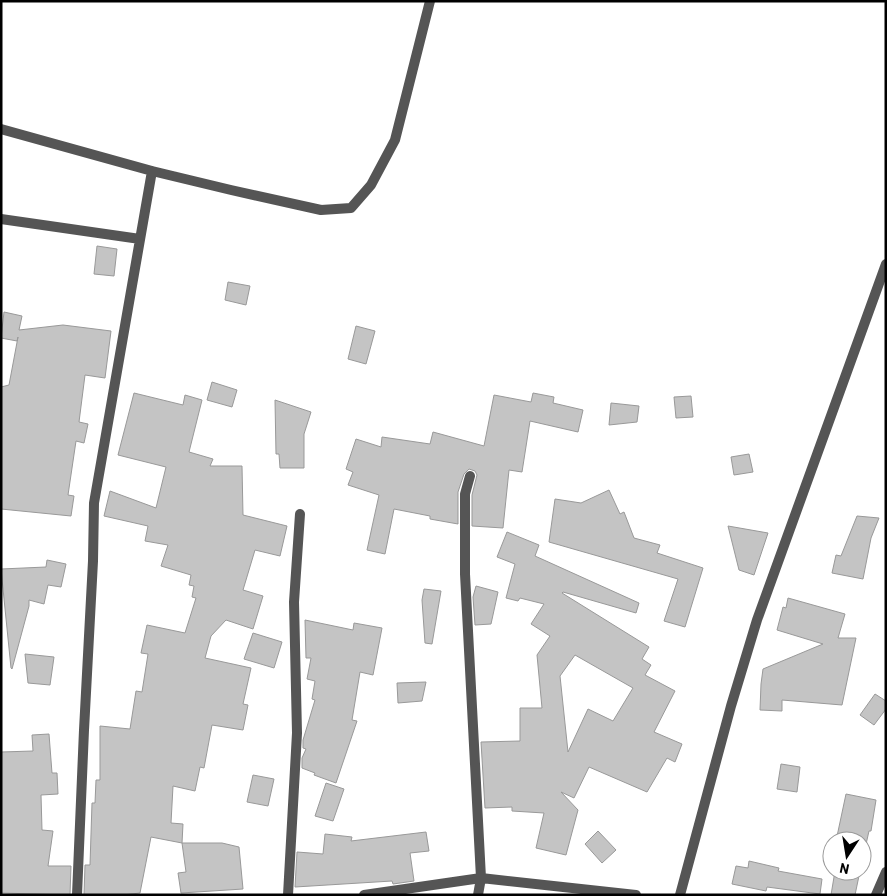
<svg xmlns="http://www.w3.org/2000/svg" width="887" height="896" font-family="Barlow,sans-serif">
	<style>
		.building { fill: #c4c4c4; stroke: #999; fill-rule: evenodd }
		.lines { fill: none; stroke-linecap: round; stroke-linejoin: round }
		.minor { stroke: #555; stroke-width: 10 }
	</style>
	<rect width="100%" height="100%" fill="#fff"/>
	<!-- building -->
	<path class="building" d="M97,246L117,249L114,276L94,274Z
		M228,282L250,286L246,305L225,300Z
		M4,312L22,316L19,330L63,325L111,331L105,378L85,375L79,422L88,424L84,443L76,441L68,495L74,496L71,516L1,509V387L9,385L18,337L17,341L1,338Z
		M356,326L375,331L366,364L348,359Z
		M212,382L237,390L232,407L207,400Z
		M134,393L183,405L185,395L202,400L189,452L213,459L210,466H242L243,515L287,526L280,556L255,550L243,590L263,596L253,629L226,620L211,636L205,658L251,668L243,704L248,705L243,730L212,725L204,768L200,767L195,791L173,786L171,823L183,824L182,843L151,837L140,893L123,895H84L85,865H90L92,803H95L96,780H100V726L130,729L136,691L142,692L148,654L141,653L147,625L185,633L196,598L192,597L194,586L189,585L191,575L161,566L168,545L145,541L148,526L104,516L110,491L156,508L166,467L118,455Z
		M533,393L554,397L553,403L583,410L578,432L530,421L522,472L509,470L503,528L472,526V495L477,475L475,471L469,469L464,474L458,492V524L430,519V516L394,509L385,554L367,550L379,495L348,485L353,472L346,469L356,439L381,447L382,437L430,444L433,432L484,446L494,395L531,402Z
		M691,396L693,417L676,418L674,397Z
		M275,400L311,412L304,434V468H280L279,454H276Z
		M611,403L639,406L637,422L609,425Z
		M749,454L753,472L734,475L731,457Z
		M609,490L620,514L624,512L634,538L660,545L657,553L703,568L685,627L664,621L678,579L549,542L555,499L581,503Z
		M857,516L879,518L871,538L863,579L832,573L836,555L841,556Z
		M728,526L768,533L754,575L739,570Z
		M507,532L539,545L535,556L639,603L636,613L563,592L562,593L649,647L642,659L651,665L645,675L675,691L654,732L682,744L675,762L667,758L647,792L589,767L574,798L561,792L578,810L566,855L536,848L544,813L512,811V807L485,808L481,742L520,741V708H542L537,655L550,636L531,624L544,604L520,598L518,601L506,598L515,564L497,557ZM575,655L633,688L613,721L588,709L568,752L560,676Z
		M47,560L66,564L61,587L48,585L44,604L29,600V606L12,669L11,668L1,569L46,567Z
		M476,586L498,592L491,624L475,625L473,597Z
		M424,589L441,591L432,644L425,643L422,600Z
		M788,598L845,614L838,638H856L842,705L782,700V711L760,710L761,684L763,669L823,644L777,630L783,607L786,608Z
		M305,620L353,630L354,623L382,628L373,675L360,672L352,720L357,721L336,783L314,775L315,773L302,768V758L306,749L303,748V740L315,700L312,699L315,681L307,679L311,658H306Z
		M253,633L282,642L274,668L244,659Z
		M25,654L54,657L50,685L28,683Z
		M426,682L422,701L398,703L397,683Z
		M875,694L886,701V709L874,725L860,715Z
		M49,734L52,773H57L58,794L41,795L42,830L53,831L48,866H71L70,895L1,893V752L33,751L32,735Z
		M781,764L800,767L797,792L777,789Z
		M253,775L274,779L268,806L247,802Z
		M326,783L344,789L333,821L315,816Z
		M846,794L876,800L871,831H869L862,862V841H836Z
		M598,831L616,850L602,863L585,844Z
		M426,832L429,851L410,853L414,881L393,884L392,881L295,887L297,852L323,854L325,834L352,837L351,841Z
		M182,843H222L239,847L243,889L181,893L178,873L186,872Z
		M749,861L779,868L778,871L822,879L820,894L767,887L766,891L732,884L736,866L748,868Z
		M835,871H860L855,895H831Z"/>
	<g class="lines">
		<!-- minor -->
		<path class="minor" d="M1,129L152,171L231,190L321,210L351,208L371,185L395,140L430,1
			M1,219L140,239
			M470,476L465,494V574L481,878L478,895
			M77,895L84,730L93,561L94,503L152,171
			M288,895L297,733L294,602L300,514
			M364,895L481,878L636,895
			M680,895L731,706L757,620L886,264
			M876,895L886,872"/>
	</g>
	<!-- border -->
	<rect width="887" height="896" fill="none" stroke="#000000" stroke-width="5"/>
	<!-- north arrow -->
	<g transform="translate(847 856) rotate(192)"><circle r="24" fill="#ffffff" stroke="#999999"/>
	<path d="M0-4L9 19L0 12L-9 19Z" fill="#000000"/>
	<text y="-8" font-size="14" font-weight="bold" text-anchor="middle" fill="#000000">N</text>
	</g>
</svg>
